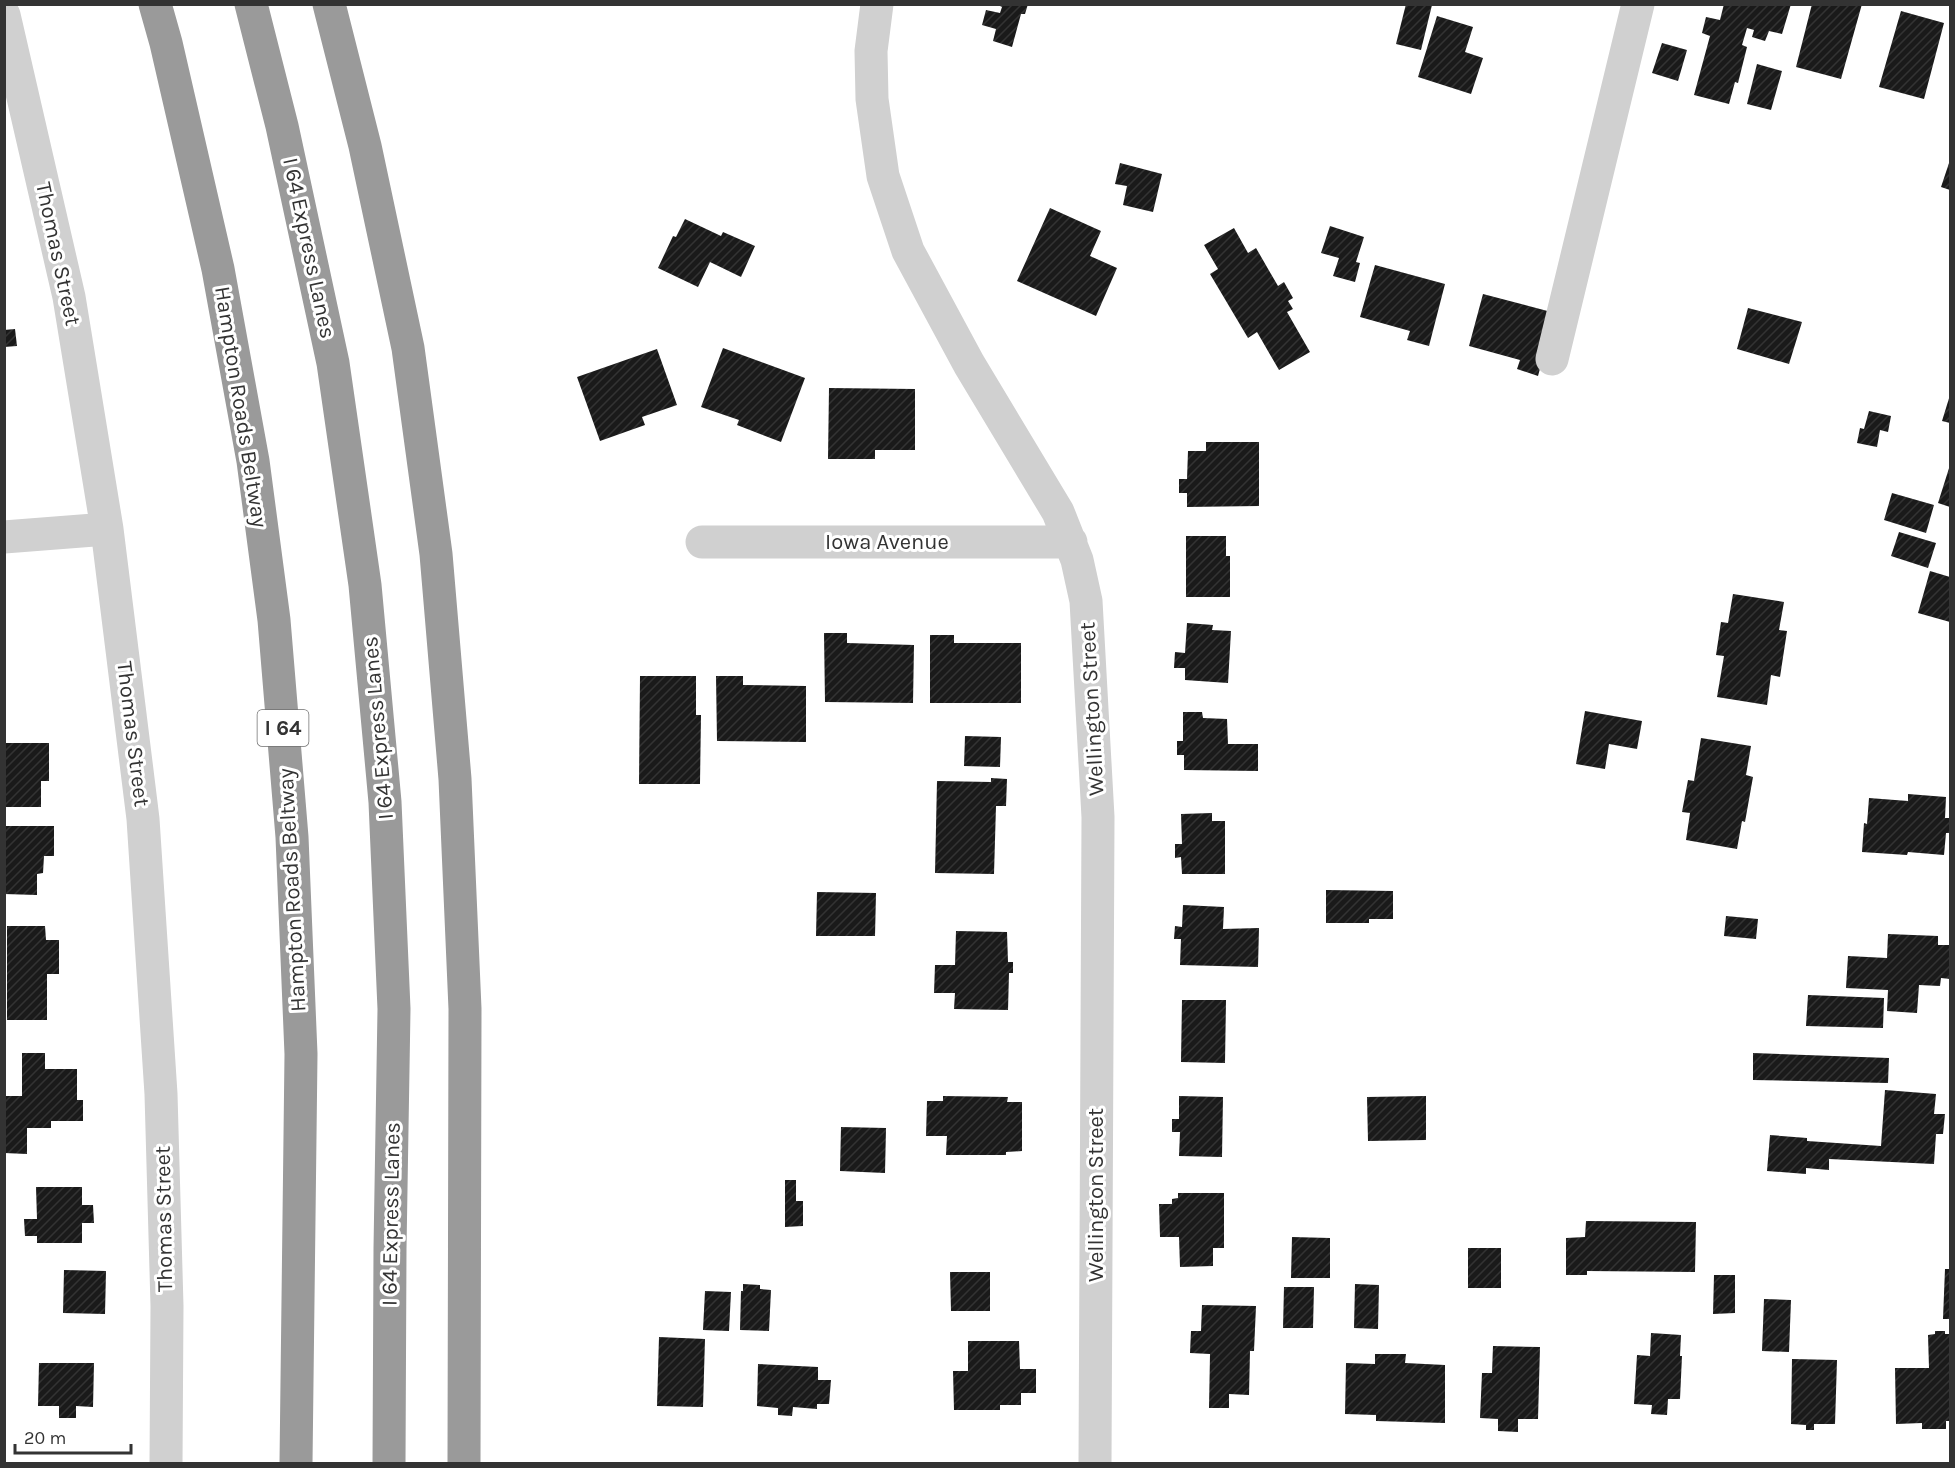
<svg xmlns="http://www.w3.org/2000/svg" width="1955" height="1468" font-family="Karla,sans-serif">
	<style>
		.building { fill: url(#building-hatch) }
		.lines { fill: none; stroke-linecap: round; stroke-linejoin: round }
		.street { stroke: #d0d0d0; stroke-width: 33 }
		.highway { stroke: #9a9a9a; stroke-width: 33 }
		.labels { text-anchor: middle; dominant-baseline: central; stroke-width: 6; stroke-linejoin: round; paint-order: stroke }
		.shield { fill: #fff; stroke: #707070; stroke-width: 1.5 }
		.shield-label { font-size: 21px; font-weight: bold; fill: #333 }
		.street-label { font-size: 22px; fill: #333; stroke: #fff }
	</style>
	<defs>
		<pattern id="building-hatch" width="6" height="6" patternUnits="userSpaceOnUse" patternTransform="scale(1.5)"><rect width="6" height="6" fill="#1a1a1a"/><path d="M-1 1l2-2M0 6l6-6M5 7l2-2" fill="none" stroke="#333"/></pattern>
	</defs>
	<rect width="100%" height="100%" fill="#fff"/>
	<!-- building -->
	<path class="building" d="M996,4H1028L1025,14H1021L1012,47L993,41L996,29L982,25L986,10L1000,13L1002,7Z
		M1406,4L1432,5L1421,50L1396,44Z
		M1724,4H1791L1782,34L1769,31L1765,41L1752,37L1754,30L1747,28L1742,45L1747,47L1738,83L1735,82L1729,104L1694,95L1710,36L1702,33L1706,17L1720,20Z
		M1812,4H1862L1841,79L1796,67Z
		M1901,11L1944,23L1924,99L1879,87Z
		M1437,16L1473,27L1465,52L1483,58L1471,94L1418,77Z
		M1662,43L1687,50L1678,81L1652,73Z
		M1757,64L1782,71L1771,110L1747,104Z
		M1950,160V190L1941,187Z
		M1120,163L1162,174L1153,212L1123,205L1127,186L1115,184Z
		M1050,208L1101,231L1090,256L1117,268L1096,316L1017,281Z
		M685,219L721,236L723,232L755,246L741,277L710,262L698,287L658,268L673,236L676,237Z
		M1330,226L1364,237L1356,262L1360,263L1355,282L1333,276L1339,258L1321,253Z
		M1234,228L1248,253L1256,248L1278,286L1284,282L1293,298L1288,301L1293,309L1287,312L1310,352L1279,370L1257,332L1248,338L1210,274L1218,269L1204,245Z
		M1375,265L1445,284L1429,346L1407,340L1410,331L1360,317Z
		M1483,294L1555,313L1538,376L1517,369L1520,360L1469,346Z
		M1748,308L1802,322L1789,364L1737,349Z
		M15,329L17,346L4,347V330Z
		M723,348L805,378L781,442L737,425L739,420L701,407Z
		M657,349L677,405L642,417L645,425L600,441L577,377Z
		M829,388L915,389V450H875V459H828Z
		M1950,395V423L1942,421Z
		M1869,411L1891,416L1888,432L1880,430L1877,447L1857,443L1860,428L1864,429Z
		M1206,442H1259V506L1187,507V493H1179V479H1187L1188,451H1206Z
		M1950,465V507L1938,503Z
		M1892,493L1934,505L1926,533L1884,520Z
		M1899,532L1936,543L1928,568L1891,556Z
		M1186,536H1226V556H1230V597H1186Z
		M1930,571L1950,577V622L1918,613Z
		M1733,594L1784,602L1779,630L1787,631L1780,677L1771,675L1767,705L1717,697L1724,656L1716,655L1721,622L1728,623Z
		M1187,623L1213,625L1212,630L1231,631L1228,683L1185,680V668H1174L1175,652L1185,653Z
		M824,633H847V643L914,645L913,703L825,702Z
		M930,635H954V643H1021V703H930Z
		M640,676H696V715H701L700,784H639Z
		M716,676H743V685L806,686V742L717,741Z
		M1585,711L1642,721L1637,749L1609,744L1605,769L1576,764Z
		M1183,712H1202L1203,718L1227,719L1228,744H1258V771L1184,770V755H1177V741H1183Z
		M965,736L1001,737L1000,767L964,766Z
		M1701,738L1751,746L1746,775L1753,777L1745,822L1742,821L1737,849L1686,840L1690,813L1682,812L1688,780L1694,781Z
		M4,743H49V781H41V807H4Z
		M991,778L1007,779L1006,806H996L994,874L935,873L937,781L991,782Z
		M1908,794L1946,797L1945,818H1950V833H1946L1944,855L1908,852L1907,855L1862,852L1864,823L1867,824L1869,798L1908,801Z
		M1212,813V821H1225V874H1182L1181,857L1175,858V844H1182L1181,814Z
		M4,826H54V856H44L43,873L37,874V895L4,894Z
		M1326,890L1393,891V919H1369V923H1326Z
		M817,892L876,893L875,936H816Z
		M1183,905L1224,907L1223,929L1259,928L1258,967L1180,965L1181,939H1174L1175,926L1182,927Z
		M1726,916L1758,919L1756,939L1724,936Z
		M7,926H45L46,940H59V974H47V1020H7Z
		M956,931L1007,932L1008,962H1013V973H1009L1008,1010L954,1009L955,993H934L935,965H955Z
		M1888,934L1938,936V945H1950V979L1941,978L1940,986L1919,985L1917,1013L1887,1011L1888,990L1846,988L1848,956L1887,958Z
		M1808,995L1884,998L1883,1028L1806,1026Z
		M1182,1000H1226L1225,1063L1181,1062Z
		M22,1053H45V1069H77V1100H83V1121H51V1128H27V1154L4,1153V1096H22Z
		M1753,1053L1889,1058L1888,1083L1753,1080Z
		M1885,1090L1936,1094L1934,1114H1945L1943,1134H1936L1934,1164L1829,1159V1170L1806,1168V1174L1767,1171L1770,1135L1807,1138V1141L1881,1146Z
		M943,1096L1008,1097L1007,1102H1022V1151L1006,1152V1155H946L947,1136H926L927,1101H943Z
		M1179,1096L1223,1097L1222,1157L1179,1156L1180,1132H1172V1119H1179Z
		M1426,1096V1140L1368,1141L1367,1097Z
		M841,1127L886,1128L885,1173L840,1171Z
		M785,1180H796V1201H803V1226L785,1227Z
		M36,1187H82V1205H93L94,1223H82V1243H37V1236H25L24,1219H37Z
		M1178,1193H1224V1248H1213V1266L1180,1267L1179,1237H1160L1159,1204H1172V1199L1178,1198Z
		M1586,1221L1696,1222L1695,1272L1587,1271V1275H1566V1238L1585,1237Z
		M1292,1237L1330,1238V1278H1291Z
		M1468,1248H1501V1288H1468Z
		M1945,1269H1950V1319H1943Z
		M64,1270L106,1271L105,1314L63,1313Z
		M950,1272H990V1311H951Z
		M1714,1275H1735V1313L1713,1314Z
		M743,1284L760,1285V1289L771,1290L769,1331L740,1330L741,1291H743Z
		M1355,1284L1379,1285L1378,1329L1354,1328Z
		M1284,1287H1314L1313,1328H1283Z
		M705,1291L731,1292L729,1331L703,1330Z
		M1764,1299L1791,1300L1789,1352L1762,1351Z
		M1202,1305L1256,1306L1254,1351H1250L1249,1395L1229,1394V1408H1209L1210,1354L1190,1353L1191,1331H1201Z
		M1935,1331H1945V1334H1950V1421H1946V1429H1922V1423L1896,1424L1895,1368H1929L1928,1335L1935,1334Z
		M1651,1333L1681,1335L1680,1356H1682L1680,1399H1668L1667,1415L1651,1414L1652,1405L1634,1404L1637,1355L1650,1356Z
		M659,1337L705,1339L703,1407L657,1406Z
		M968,1341H1019L1020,1369H1036V1393H1021V1405H1000V1410H954L953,1371H968Z
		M1493,1346L1540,1347L1538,1419H1518V1432L1498,1431V1419L1480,1418L1482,1373H1492Z
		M1375,1354H1406L1405,1363L1445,1365V1423L1376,1421V1415L1345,1414L1346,1363L1375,1364Z
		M1792,1359L1837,1360L1835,1424H1814V1430H1806V1425L1791,1424Z
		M39,1363H94L93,1407L76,1406V1418H59V1406H38Z
		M758,1364L818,1367V1380H831L829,1404H817V1409L793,1407L792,1416L778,1415V1408L757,1406Z"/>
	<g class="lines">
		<!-- street -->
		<path class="street" d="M877,4L871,51L872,99L883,176L908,251L969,364L1058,512L1077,560L1086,601L1098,817L1095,1464
			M4,15L69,297L107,529L143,819L161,1094L167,1306L166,1464
			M1552,359L1638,4
			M4,537L107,529
			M702,542H1071"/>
		<!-- highway -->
		<path class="highway" d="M155,4L166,43L218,269L253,461L274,620L292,837L301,1054L296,1464
			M251,4L282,126L333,363L365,585L385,802L394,1009L390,1249L389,1464
			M329,4L365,146L408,348L436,554L455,779L465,1009L464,1464"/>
	</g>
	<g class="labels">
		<!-- shield labels -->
		<rect class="shield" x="257.5" y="710" width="51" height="36" rx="4.5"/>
		<g class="shield-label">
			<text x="283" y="728">I 64</text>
		</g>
		<!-- street labels -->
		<g class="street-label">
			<text transform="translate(309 248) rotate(78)">I 64 Express Lanes</text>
			<text transform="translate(58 254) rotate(78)">Thomas Street</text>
			<text transform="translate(241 407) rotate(81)">Hampton Roads Beltway</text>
			<text x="887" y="542">Iowa Avenue</text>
			<text transform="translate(1092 709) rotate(-93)">Wellington Street</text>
			<text transform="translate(378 728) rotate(-95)">I 64 Express Lanes</text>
			<text transform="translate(133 734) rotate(83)">Thomas Street</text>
			<text transform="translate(292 890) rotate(-93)">Hampton Roads Beltway</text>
			<text transform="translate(1096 1195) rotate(-90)">Wellington Street</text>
			<text transform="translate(391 1214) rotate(-89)">I 64 Express Lanes</text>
			<text transform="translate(164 1219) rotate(-91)">Thomas Street</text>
		</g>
	</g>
	<!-- border -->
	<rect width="1955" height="1468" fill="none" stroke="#333333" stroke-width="12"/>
	<!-- scale -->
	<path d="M15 1444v9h116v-9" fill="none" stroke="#333333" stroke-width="3"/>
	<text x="24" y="1444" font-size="18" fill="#333333" stroke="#ffffff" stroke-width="4.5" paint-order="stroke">20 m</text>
</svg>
